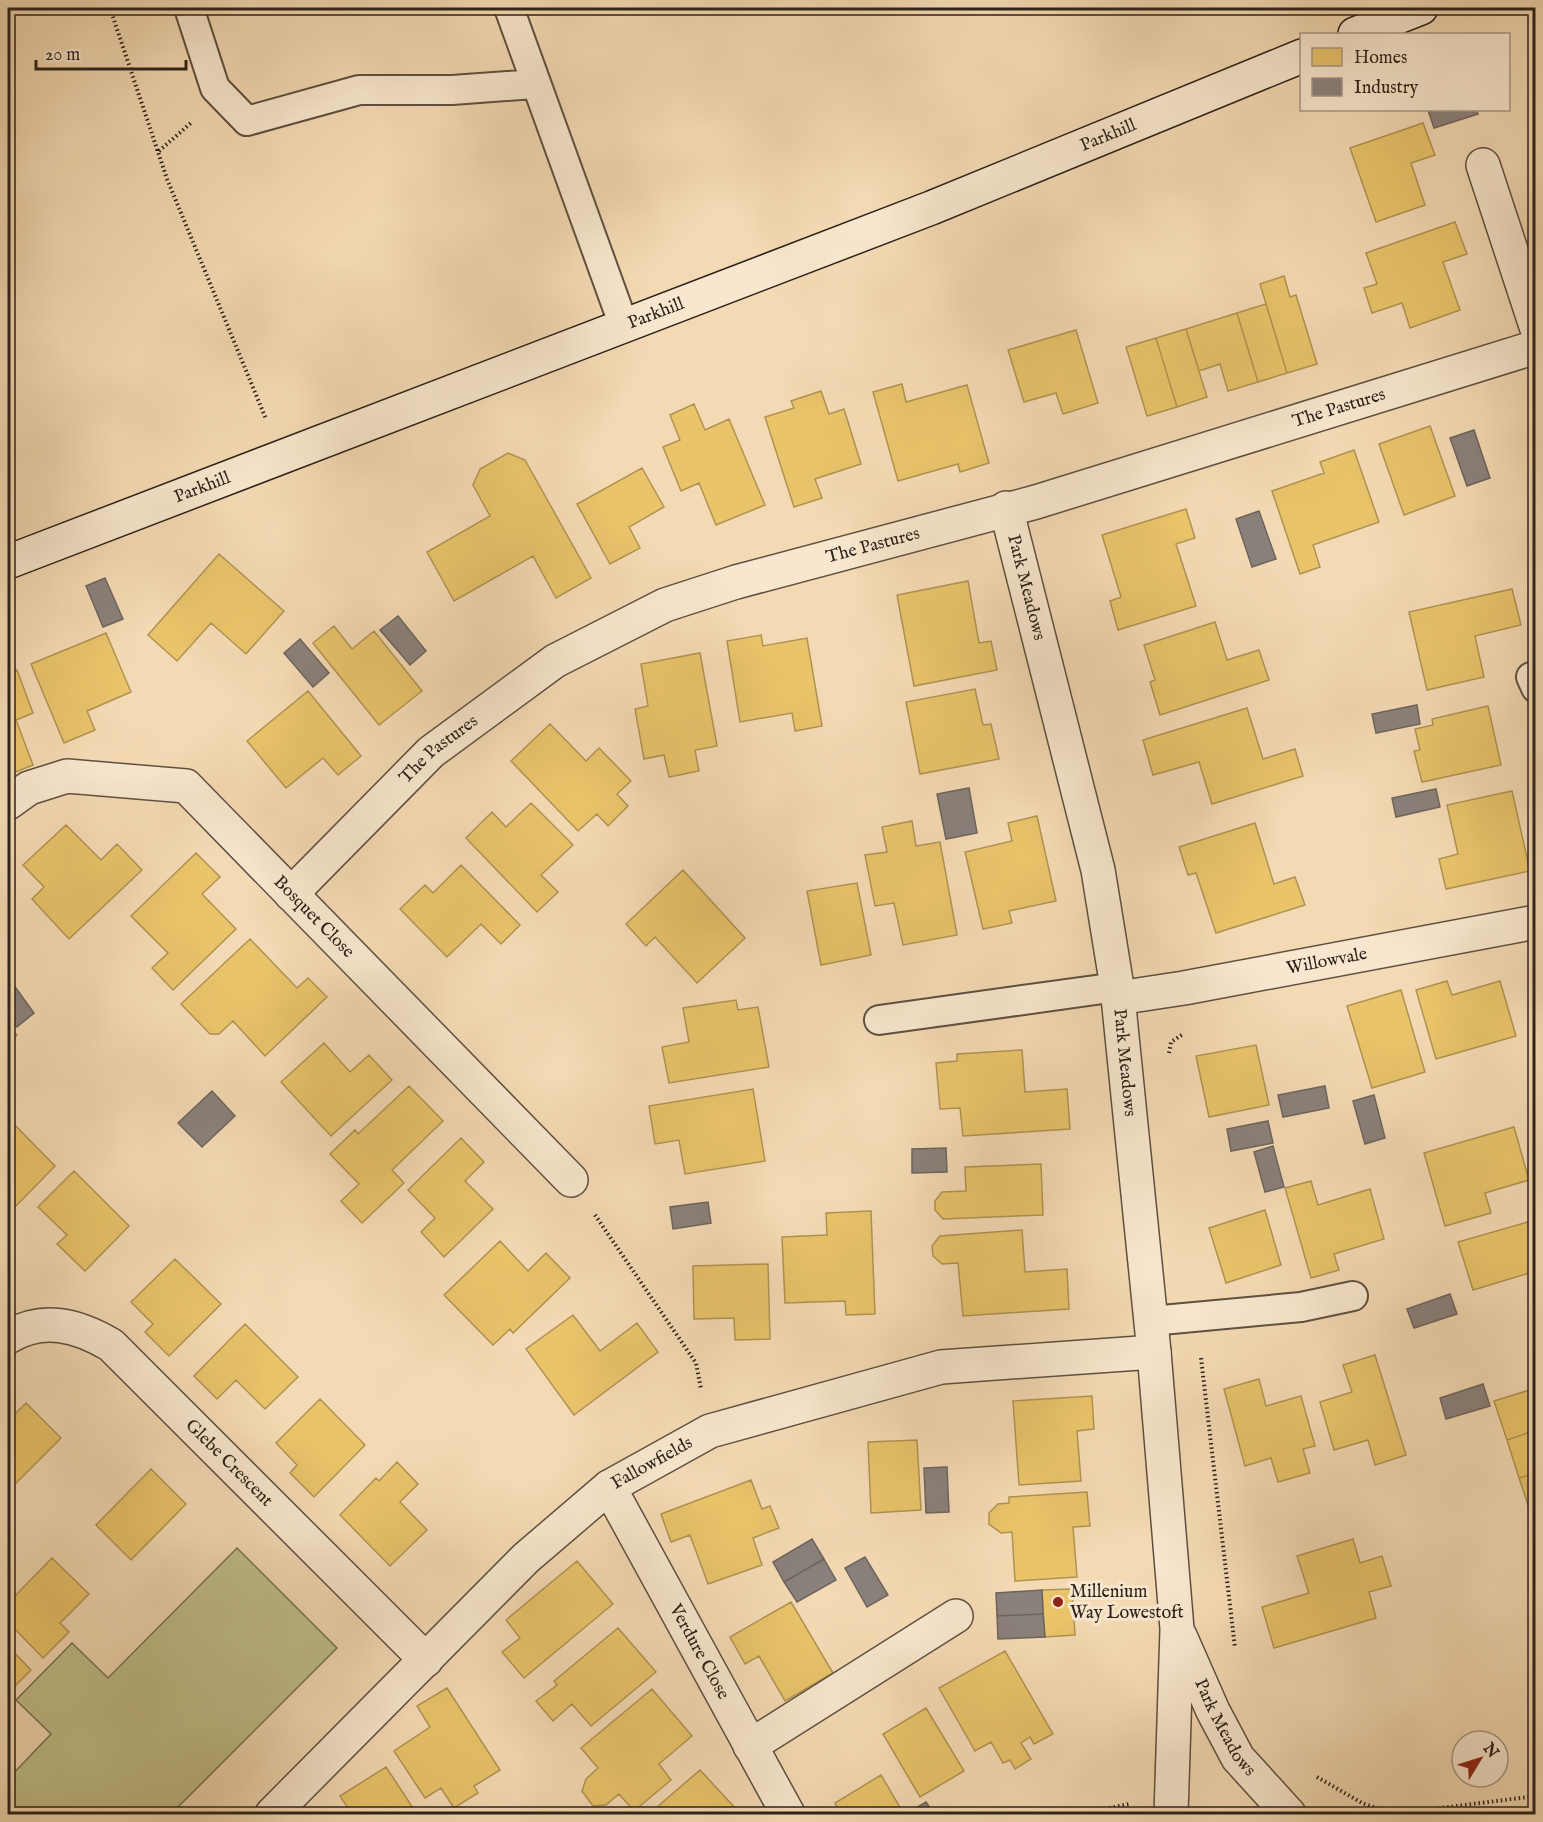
<svg xmlns="http://www.w3.org/2000/svg" width="1543" height="1822" font-family="'IM FELL English',serif">
	<style>
		.green { fill: #c0be89; stroke: #767051; stroke-width: 1.5 }
		.homes { fill: #e9c46a; stroke: #b09352; stroke-width: 1.5 }
		.industry { fill: #8a817c; stroke: #6e645e; stroke-width: 1.5 }
		.lines { fill: none; stroke-linecap: round; stroke-linejoin: round }
		.service-casing { stroke: #5e5040; stroke-width: 32 }
		.minor-casing { stroke: #5e5040; stroke-width: 36 }
		.secondary-casing { stroke: #2c2219; stroke-width: 36 }
		.path { stroke: #2c2219; stroke-width: 4; stroke-dasharray: 1.5 3; stroke-linecap: butt }
		.service { stroke: #f8e7ce; stroke-width: 28 }
		.minor { stroke: #f8e7ce; stroke-width: 33 }
		.secondary { stroke: #f8e7ce; stroke-width: 33 }
		.poi-dot { fill: #8f2418; stroke: #f8e7ce; stroke-width: 2 }
		.labels { text-anchor: middle; dominant-baseline: central; stroke-width: 6; stroke-linejoin: round; paint-order: stroke }
		.street-label { font-size: 18px; fill: #2c2219; stroke: #f8e7ce }
		.poi-label { font-size: 18px; fill: #2c2219; stroke: #f8e7ce; text-anchor: start }
	</style>
	<rect width="100%" height="100%" fill="#f4dab4"/>
	<filter id="stains"><feTurbulence type="fractalNoise" baseFrequency=".00333" numOctaves="4"/><feColorMatrix values="0 0 0 0 .2 0 0 0 0 .09 0 0 0 0 .02 0 0 0 .5 -.17"/></filter>
	<radialGradient id="worn" r=".72"><stop offset=".6" stop-color="#630" stop-opacity="0"/><stop offset="1" stop-color="#630" stop-opacity=".3"/></radialGradient>
	<!-- green -->
	<path class="green" d="M237,1548L337,1648L171,1814H8V1779L51,1734L16,1700L72,1643L108,1678Z"/>
	<!-- homes -->
	<path class="homes" d="M1423,123L1435,155L1411,163L1425,205L1376,222L1350,148Z
		M1455,222L1467,254L1443,262L1460,310L1410,328L1402,303L1372,313L1364,288L1377,284L1366,253Z
		M1284,276L1290,297L1296,295L1317,364L1287,373L1260,284Z
		M1266,304L1287,373L1258,382L1237,313Z
		M1237,313L1258,382L1228,391L1220,364L1199,371L1186,329Z
		M1186,329L1207,397L1177,407L1156,338Z
		M1076,330L1098,403L1063,414L1056,393L1024,402L1008,350Z
		M1156,338L1177,407L1147,416L1126,347Z
		M902,384L906,402L967,385L989,463L960,472L958,464L898,481L873,392Z
		M821,391L829,414L844,409L861,464L815,479L822,498L794,507L765,417L794,408L791,401Z
		M694,404L705,430L729,419L765,505L716,525L699,483L681,491L663,447L680,440L670,415Z
		M1430,426L1455,496L1404,515L1379,444Z
		M1354,450L1379,522L1313,545L1320,567L1300,574L1272,491L1324,473L1320,462Z
		M508,453L525,460L591,578L556,598L533,556L454,601L427,552L490,516L473,485L480,469Z
		M642,468L664,507L629,527L640,548L610,564L577,504Z
		M1186,509L1195,538L1176,544L1196,606L1118,630L1110,601L1121,597L1102,535Z
		M219,554L284,611L246,654L211,623L177,661L148,635Z
		M968,581L979,643L991,641L997,670L914,686L897,595Z
		M1512,589L1521,625L1475,636L1484,677L1427,690L1409,612Z
		M1215,622L1227,660L1259,650L1269,680L1160,715L1150,682L1155,680L1144,645Z
		M334,626L352,649L374,631L422,691L379,725L313,643Z
		M106,633L131,692L87,711L95,730L64,743L31,664Z
		M761,635L763,646L807,638L822,726L795,731L792,713L740,722L727,641Z
		M700,653L717,746L695,750L699,771L669,777L664,755L644,759L635,709L648,706L641,664Z
		M17,670L33,713L16,720L33,765L8,775V674Z
		M975,689L983,725L991,724L999,759L920,774L906,702Z
		M308,691L361,756L338,775L323,758L286,788L247,741Z
		M1488,706L1501,765L1422,782L1414,751L1420,750L1415,729L1433,725L1432,719Z
		M1247,708L1263,759L1295,749L1303,776L1212,804L1199,762L1153,775L1143,740Z
		M550,724L586,761L599,748L631,781L617,794L628,806L608,826L597,814L578,831L511,761Z
		M1512,791L1530,871L1446,889L1439,859L1458,854L1447,805Z
		M531,803L573,845L541,875L558,892L537,912L466,838L492,812L506,827Z
		M1037,816L1056,901L1009,911L1012,923L983,929L965,852L1012,841L1008,823Z
		M912,821L916,846L940,842L957,935L903,945L894,903L875,906L865,855L887,852L882,827Z
		M1255,823L1274,884L1295,877L1305,905L1216,933L1196,873L1188,875L1179,847Z
		M66,825L101,860L117,844L142,870L69,939L32,899L44,887L23,865Z
		M196,853L220,877L202,894L236,929L173,990L152,968L168,953L131,916Z
		M461,865L520,925L501,944L481,924L447,957L400,909L425,885L433,893Z
		M683,870L745,938L697,983L655,937L646,946L626,924Z
		M857,883L871,955L821,965L807,891Z
		M250,939L297,988L308,978L327,997L265,1056L233,1021L219,1034H210L181,1004Z
		M1447,981L1452,995L1500,981L1516,1036L1436,1059L1416,990Z
		M1401,990L1425,1072L1372,1088L1347,1006Z
		M736,1000L738,1010L758,1007L769,1067L669,1083L662,1047L689,1042L683,1008Z
		M8,1025L17,1035L8,1044Z
		M324,1043L350,1072L369,1055L392,1080L331,1136L281,1082Z
		M1256,1045L1269,1105L1209,1117L1196,1056Z
		M1022,1050L1025,1092L1067,1089L1070,1129L963,1136L960,1108L940,1109L936,1063L957,1061V1054Z
		M409,1086L443,1121L392,1170L404,1183L362,1223L341,1201L359,1184L330,1154L355,1130L358,1134Z
		M753,1089L765,1161L685,1174L679,1140L655,1144L649,1106Z
		M8,1118L55,1166L16,1206L8,1198Z
		M1514,1127L1529,1180L1485,1193L1491,1213L1445,1226L1424,1153Z
		M461,1138L484,1162L465,1181L493,1209L444,1257L421,1232L435,1218L408,1190Z
		M1041,1164L1043,1215L943,1219L935,1210V1201L942,1192L966,1191L965,1167Z
		M74,1171L129,1226L85,1271L57,1244L67,1235L38,1207Z
		M1311,1181L1318,1205L1370,1189L1384,1239L1334,1254L1339,1270L1311,1278L1285,1188Z
		M1265,1210L1281,1265L1226,1283L1209,1228Z
		M871,1211L875,1314L846,1315L845,1301L785,1303L782,1237L827,1235L826,1213Z
		M1528,1222L1536,1247V1271L1473,1290L1458,1242Z
		M1022,1230L1025,1272L1067,1269L1069,1309L963,1316L958,1263L942,1264L933,1256L932,1246L940,1236Z
		M500,1241L528,1271L546,1253L570,1278L513,1333L510,1329L493,1345L444,1295Z
		M175,1259L221,1304L169,1356L145,1332L153,1324L131,1302Z
		M768,1264L770,1339L735,1340L734,1318L694,1319L693,1266Z
		M573,1315L600,1351L637,1323L658,1352L574,1415L526,1349Z
		M245,1324L298,1377L265,1409L236,1380L217,1399L194,1376Z
		M1375,1355L1406,1455L1375,1465L1368,1440L1334,1450L1320,1402L1352,1392L1343,1365Z
		M1259,1379L1266,1406L1301,1396L1315,1446L1303,1449L1310,1473L1278,1482L1271,1458L1245,1466L1224,1389Z
		M1536,1388V1430L1507,1440L1494,1401Z
		M1092,1396L1094,1429L1077,1431L1081,1481L1019,1485L1013,1401Z
		M320,1399L365,1445L314,1497L290,1473L297,1465L276,1443Z
		M26,1403L61,1438L12,1487L8,1483V1412L12,1417Z
		M1536,1430V1473L1519,1478L1507,1440Z
		M917,1440L921,1510L871,1513L868,1442Z
		M397,1462L418,1484L400,1502L427,1530L390,1566L340,1515L376,1478L379,1481Z
		M151,1469L186,1504L131,1560L96,1525Z
		M1536,1473V1515L1532,1517L1519,1478Z
		M751,1480L762,1509L770,1506L779,1528L753,1538L762,1565L708,1584L690,1535L671,1542L661,1514Z
		M1087,1492L1090,1526L1073,1527L1077,1577L1015,1581L1012,1532L1001,1533L989,1524V1513L998,1504L1009,1503V1497Z
		M1353,1539L1360,1563L1382,1556L1391,1586L1369,1592L1376,1618L1274,1648L1262,1607L1309,1593L1297,1556Z
		M52,1558L89,1594L60,1623L69,1632L43,1658L8,1622V1603Z
		M577,1561L613,1604L524,1678L502,1652L520,1638L506,1620Z
		M1072,1589L1075,1635L1045,1637L1042,1590Z
		M791,1602L833,1673L785,1701L759,1656L745,1664L730,1637Z
		M618,1628L656,1672L591,1726L572,1704L553,1721L536,1701L557,1685L554,1681Z
		M8,1646L31,1670L8,1693Z
		M1005,1651L1053,1734L1034,1744L1030,1737L1021,1743L1031,1759L1015,1769L1010,1760L1003,1763L991,1742L975,1751L939,1688Z
		M447,1688L500,1770L474,1786L478,1793L454,1808L441,1788L425,1798L394,1751L430,1727L417,1706Z
		M652,1689L692,1736L659,1764L671,1780L634,1811L619,1794L606,1805L593,1806L582,1791L586,1779L598,1768L581,1748Z
		M926,1708L964,1771L920,1797L883,1734Z
		M386,1767L417,1814H352L340,1796Z
		M700,1770L737,1810L732,1814H649Z
		M881,1775L904,1814H841L835,1803Z"/>
	<!-- industry -->
	<path class="industry" d="M1428,110H1476L1478,114L1434,128Z
		M1474,430L1490,478L1467,486L1450,438Z
		M1259,511L1276,559L1252,567L1236,519Z
		M105,578L123,619L103,627L86,586Z
		M398,616L426,651L410,665L380,630Z
		M300,639L329,673L313,687L284,653Z
		M1417,705L1420,724L1376,733L1372,714Z
		M969,788L977,833L946,839L937,794Z
		M1436,789L1440,807L1396,817L1392,798Z
		M8,977L34,1013L17,1027L8,1015Z
		M1325,1086L1329,1108L1283,1117L1278,1095Z
		M212,1091L235,1116L202,1147L178,1123Z
		M1374,1095L1385,1138L1365,1144L1353,1101Z
		M1268,1121L1273,1143L1231,1151L1227,1129Z
		M1273,1146L1284,1187L1265,1192L1254,1152Z
		M946,1148L947,1172L912,1173V1149Z
		M708,1202L711,1223L673,1229L670,1207Z
		M1450,1294L1457,1314L1414,1328L1407,1309Z
		M1483,1384L1490,1406L1446,1419L1440,1398Z
		M947,1467L949,1512L926,1513L924,1468Z
		M812,1539L824,1559L784,1582L773,1562Z
		M865,1557L888,1595L867,1607L845,1568Z
		M824,1559L836,1580L797,1602L784,1582Z
		M1042,1590L1043,1614L997,1616L996,1593Z
		M1043,1614L1045,1637L998,1639L997,1616Z
		M926,1802L934,1814H910L909,1812Z"/>
	<g class="lines">
		<!-- service casing -->
		<g class="service-casing">
			<path id="service" d="M189,8L215,88L247,121L359,90H452L535,84
				M509,8L624,326
				M1531,677L1536,688
				M879,1020L1117,987
				M1151,1321L1301,1307L1353,1296"/>
		</g>
		<!-- minor casing -->
		<g class="minor-casing">
			<g id="minor">
				<path d="M1483,165L1536,326"/>
				<path id="s1" d="M1006,508L1098,870L1117,987L1154,1352L1177,1629L1171,1814"/>
				<path id="s2" d="M8,803L29,788L67,776L186,786L571,1180"/>
				<path id="s3" d="M291,894L431,752L555,661L665,605L736,582L1036,502L1536,347"/>
				<path id="s4" d="M1118,998L1184,988L1536,922"/>
				<path id="s5" d="M8,1337C43,1316 77,1325 111,1345L426,1660"/>
				<path id="s6" d="M609,1487L788,1814"/>
				<path id="s7" d="M1180,1636L1213,1711L1238,1758L1289,1814"/>
				<path d="M750,1746L956,1616"/>
				<path id="s8" d="M272,1814L526,1558L609,1487L710,1431L941,1367L1154,1352"/>
			</g>
		</g>
		<!-- secondary casing -->
		<g class="secondary-casing">
			<g id="secondary">
				<path d="M1355,34L1421,8"/>
				<path id="s9" d="M8,562L931,208L1302,56"/>
			</g>
		</g>
		<!-- path -->
		<path class="path" d="M110,8L167,179L266,419
			M159,151L191,123
			M1169,1053L1171,1042L1183,1034
			M595,1215L696,1363L701,1389
			M1201,1358L1235,1648
			M1317,1777L1362,1803L1393,1814L1536,1796
			M1100,1814V1810L1129,1804"/>
		<!-- service -->
		<use href="#service" class="service"/>
		<!-- minor -->
		<use href="#minor" class="minor"/>
		<!-- secondary -->
		<use href="#secondary" class="secondary"/>
	</g>
	<!-- markers -->
	<circle class="poi-dot" cx="1058" cy="1602" r="6"/>
	<g class="labels">
		<!-- street labels -->
		<g class="street-label">
			<text stroke="none"><textPath href="#s9" startOffset="1180">Parkhill</textPath></text>
			<text stroke="none"><textPath href="#s9" startOffset="694">Parkhill</textPath></text>
			<text stroke="none"><textPath href="#s3" startOffset="1179">The Pastures</textPath></text>
			<text stroke="none"><textPath href="#s9" startOffset="208">Parkhill</textPath></text>
			<text stroke="none"><textPath href="#s3" startOffset="693">The Pastures</textPath></text>
			<text stroke="none"><textPath href="#s1" startOffset="82">Park Meadows</textPath></text>
			<text stroke="none"><textPath href="#s3" startOffset="207">The Pastures</textPath></text>
			<text stroke="none"><textPath href="#s2" startOffset="368">Bosquet Close</textPath></text>
			<text stroke="none"><textPath href="#s4" startOffset="212">Willowvale</textPath></text>
			<text stroke="none"><textPath href="#s1" startOffset="568">Park Meadows</textPath></text>
			<text stroke="none"><textPath href="#s5" startOffset="276">Glebe Crescent</textPath></text>
			<text stroke="none"><textPath href="#s8" startOffset="519">Fallowfields</textPath></text>
			<text stroke="none"><textPath href="#s6" startOffset="188">Verdure Close</textPath></text>
			<text stroke="none"><textPath href="#s7" startOffset="102">Park Meadows</textPath></text>
		</g>
		<!-- poi labels -->
		<g class="poi-label">
			<text x="1070" y="1592">Millenium<tspan x="1070" dy="21">Way Lowestoft</tspan></text>
		</g>
	</g>
	<!-- margin -->
	<rect width="1543" height="1822" fill="none" stroke="#f4dab4" stroke-width="30"/>
	<rect x="9" y="9" width="1525" height="1804" fill="none" stroke="#2c2219" stroke-width="3"/>
	<rect x="15" y="15" width="1513" height="1792" fill="none" stroke="#2c2219" stroke-width="1.5"/>
	<!-- legend -->
	<rect x="1300" y="33" width="210" height="78" fill="#f8e7ce" stroke="#a69886" stroke-width="1.5"/>
	<rect x="1312" y="48" width="30" height="18" fill="#e9c46a" stroke="#a69886" stroke-width="1.5"/>
	<text x="1354" y="63" font-size="18" fill="#2c2219">Homes</text>
	<rect x="1312" y="78" width="30" height="18" fill="#8a817c" stroke="#a69886" stroke-width="1.5"/>
	<text x="1354" y="93" font-size="18" fill="#2c2219">Industry</text>
	<!-- north arrow -->
	<g transform="translate(1480 1759) rotate(52)"><circle r="28" fill="#f8e7ce" stroke="#a69886" stroke-width="1.5"/>
	<path d="M0-4.5L10 22L0 15L-10 22Z" fill="#8f2418"/>
	<text y="-9" font-size="16" font-weight="bold" text-anchor="middle" fill="#2c2219">N</text>
	</g>
	<!-- scale -->
	<path d="M36 60v9h150v-9" fill="none" stroke="#2c2219" stroke-width="3"/>
	<text x="45" y="60" font-size="18" fill="#2c2219" stroke="#f8e7ce" stroke-width="4.5" paint-order="stroke">20 m</text>
	<rect width="100%" height="100%" filter="url(#stains)"/>
	<rect width="100%" height="100%" fill="url(#worn)"/>
</svg>
